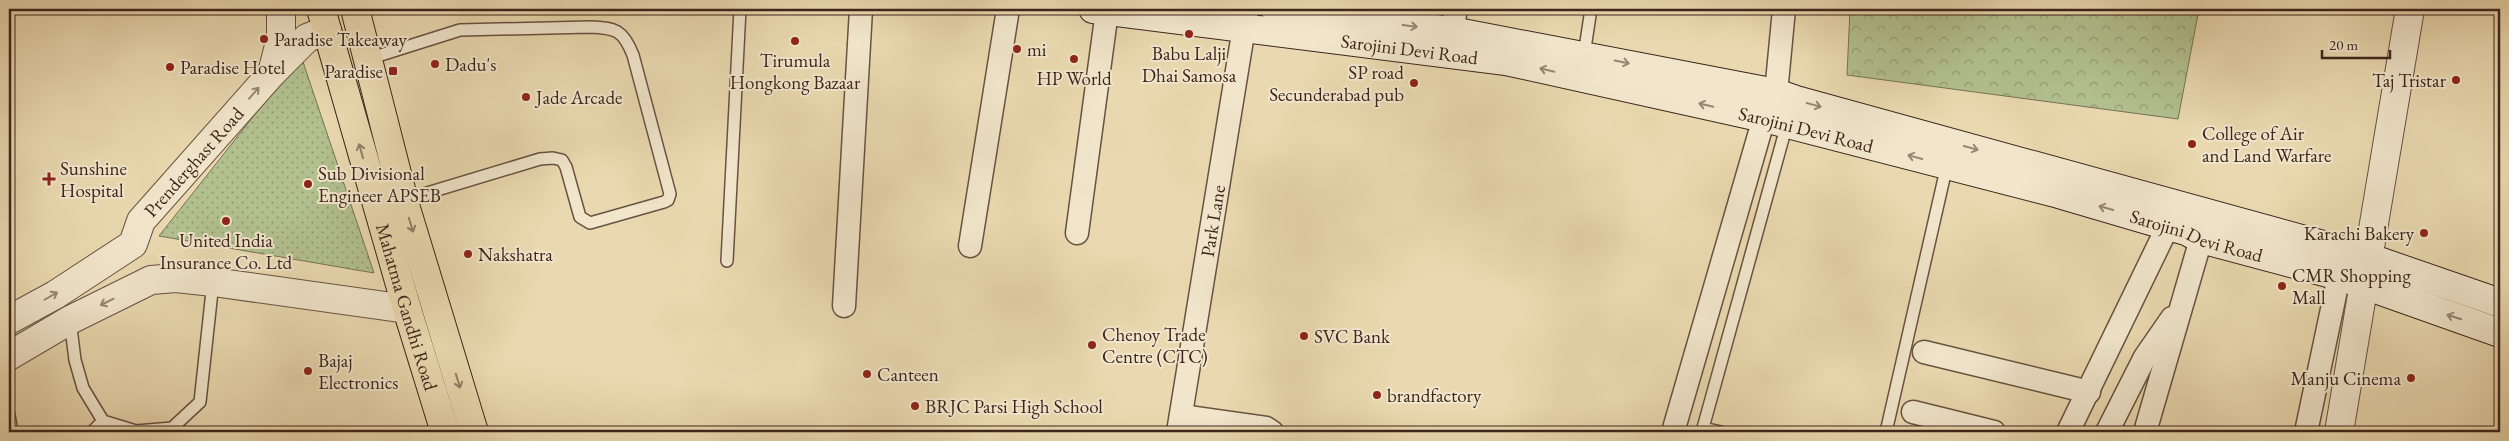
<svg xmlns="http://www.w3.org/2000/svg" width="2509" height="441" font-family="'EB Garamond',serif">
	<style>
		.grass { fill: url(#grass-dots); stroke: #777256 }
		.park { fill: url(#park-crowns); stroke: #777256 }
		.lines { fill: none; stroke-linecap: round; stroke-linejoin: round }
		.service-casing { stroke: #685241; stroke-width: 14 }
		.minor-casing { stroke: #685241; stroke-width: 25 }
		.tertiary-casing { stroke: #685241; stroke-width: 30 }
		.secondary-casing { stroke: #3c251c; stroke-width: 30 }
		.trunk-casing { stroke: #3c251c; stroke-width: 30 }
		.service { stroke: #f1e6cc; stroke-width: 11 }
		.minor { stroke: #f1e6cc; stroke-width: 22 }
		.tertiary { stroke: #f1e6cc; stroke-width: 28 }
		.secondary { stroke: #f1e6cc; stroke-width: 28 }
		.trunk { stroke: #ead9b0; stroke-width: 28 }
		.oneway { stroke: #968674 }
		.oneway2 { stroke: #937f66 }
		.poi-dot { fill: #8f2418; stroke: #f1e6cc; stroke-width: 2 }
		.labels { text-anchor: middle; dominant-baseline: central; stroke-width: 4; stroke-linejoin: round; paint-order: stroke }
		.poi-label { font-size: 19px; fill: #3c251c; stroke: #f1e6cc; text-anchor: start }
		.street-label { font-size: 19px; fill: #3c251c; stroke: #f1e6cc }
	</style>
	<defs>
		<pattern id="grass-dots" width="8" height="8" patternUnits="userSpaceOnUse" patternTransform="scale(1.25)"><rect width="8" height="8" fill="#b2c08f"/><path d="M2 2h.1M6 6h.1" fill="none" stroke="#929c74" stroke-width="1.8" stroke-linecap="round"/></pattern>
		<pattern id="park-crowns" width="20" height="18" patternUnits="userSpaceOnUse" patternTransform="scale(1.25)"><rect width="20" height="18" fill="#b2c08f"/><path d="M2 6a3 3 0 1 1 6 0M12 15a3 3 0 1 1 6 0" fill="none" stroke="#929c74"/></pattern>
	</defs>
	<rect width="100%" height="100%" fill="#ead9b0"/>
	<filter id="stains"><feTurbulence type="fractalNoise" baseFrequency=".004" numOctaves="4"/><feColorMatrix values="0 0 0 0 .2 0 0 0 0 .09 0 0 0 0 .02 0 0 0 .5 -.17"/></filter>
	<radialGradient id="worn" r=".72"><stop offset=".6" stop-color="#630" stop-opacity="0"/><stop offset="1" stop-color="#630" stop-opacity=".3"/></radialGradient>
	<!-- grass -->
	<path class="grass" d="M301,56L374,273L159,236Z"/>
	<!-- park -->
	<path class="park" d="M1850,9H2199L2178,119L1847,75Z"/>
	<g class="lines">
		<!-- service casing -->
		<g class="service-casing">
			<path id="service" d="M1584,55L1591,9
				M368,59L460,30L590,27C616,28 623,30 633,55L670,194L668,200L664,202L590,223L580,217L566,167L562,160L553,158L540,159L404,200
				M727,261L740,9
				M70,320L75,360L83,388L103,421L136,431L172,428L200,402L213,282
				M9,415L12,432
				M92,432L103,421
				M1721,432L1703,428L1787,124
				M1886,432L1947,165"/>
		</g>
		<!-- minor casing -->
		<g class="minor-casing">
			<g id="minor">
				<path d="M1452,31L1456,9"/>
				<path d="M1077,233L1107,11"/>
				<path d="M970,246L1008,9"/>
				<path d="M844,306L861,9"/>
				<path d="M1924,352L2089,392"/>
				<path d="M1913,412L1994,432"/>
				<path d="M1181,416L1266,428L1272,432"/>
				<path id="s1" d="M1178,432L1247,9"/>
				<path d="M1673,432L1764,118L1776,93L1784,9"/>
				<path d="M2068,432L2168,226"/>
				<path d="M2107,432L2145,357L2172,318"/>
				<path d="M2145,432L2201,239"/>
				<path d="M2306,432L2339,276"/>
			</g>
		</g>
		<!-- tertiary casing -->
		<g class="tertiary-casing">
			<g id="tertiary">
				<path d="M272,73L281,38V9"/>
				<path id="s2" d="M9,320L55,295L133,244L141,221L272,73L307,38L327,30"/>
				<path d="M9,356L70,320L151,280L176,278L213,282L407,309"/>
				<path d="M2339,432L2410,9"/>
			</g>
		</g>
		<!-- secondary casing -->
		<g class="secondary-casing">
			<g id="secondary">
				<path id="s3" d="M1093,9L1506,61L1764,118L2059,194L2168,226L2186,231L2201,239L2339,276L2500,333"/>
				<path d="M1275,9L1452,31L1776,93L1796,100L2367,257L2500,303"/>
			</g>
		</g>
		<!-- trunk casing -->
		<g class="trunk-casing">
			<g id="trunk">
				<path id="s4" d="M321,9L407,309L445,432"/>
				<path d="M355,9L405,205L474,432"/>
			</g>
		</g>
		<!-- service -->
		<use href="#service" class="service"/>
		<!-- minor -->
		<use href="#minor" class="minor"/>
		<!-- tertiary -->
		<use href="#tertiary" class="tertiary"/>
		<!-- secondary -->
		<use href="#secondary" class="secondary"/>
		<!-- trunk -->
		<use href="#trunk" class="trunk"/>
	</g>
	<!-- one-way arrows -->
	<defs><path id="oneway-shaft" d="M-6 0H5M1.5-3L5.5 0L1.5 3" fill="none" stroke-width="1.6" stroke-linecap="round" stroke-linejoin="round" transform="scale(1.25)"/></defs>
	<g class="oneway">
		<use href="#oneway-shaft" transform="translate(1410 26) rotate(7)"/>
		<use href="#oneway-shaft" transform="translate(1622 62) rotate(11)"/>
		<use href="#oneway-shaft" transform="translate(1547 70) rotate(-167)"/>
		<use href="#oneway-shaft" transform="translate(254 93) rotate(-49)"/>
		<use href="#oneway-shaft" transform="translate(1706 105) rotate(-167)"/>
		<use href="#oneway-shaft" transform="translate(1814 105) rotate(15)"/>
		<use href="#oneway-shaft" transform="translate(1971 148) rotate(15)"/>
		<use href="#oneway-shaft" transform="translate(1915 157) rotate(-165)"/>
		<use href="#oneway-shaft" transform="translate(2106 208) rotate(-164)"/>
		<use href="#oneway-shaft" transform="translate(51 296) rotate(-30)"/>
		<use href="#oneway-shaft" transform="translate(107 302) rotate(154)"/>
		<use href="#oneway-shaft" transform="translate(2454 317) rotate(-162)"/>
	</g>
	<g class="oneway2">
		<use href="#oneway-shaft" transform="translate(361 151) rotate(-106)"/>
		<use href="#oneway-shaft" transform="translate(411 225) rotate(73)"/>
		<use href="#oneway-shaft" transform="translate(458 381) rotate(73)"/>
	</g>
	<!-- markers -->
	<g class="poi-dot">
		<circle cx="1189" cy="34" r="5"/>
		<circle cx="264" cy="39" r="5"/>
		<circle cx="795" cy="41" r="5"/>
		<circle cx="1017" cy="49" r="5"/>
		<circle cx="1074" cy="59" r="5"/>
		<circle cx="435" cy="64" r="5"/>
		<circle cx="170" cy="67" r="5"/>
		<rect x="388" y="66" width="10" height="10" rx="2.5"/>
		<circle cx="2456" cy="80" r="5"/>
		<circle cx="1414" cy="83" r="5"/>
		<circle cx="526" cy="97" r="5"/>
		<circle cx="2192" cy="144" r="5"/>
		<path d="M46.5 171.5h5v5h5v5h-5v5h-5v-5h-5v-5h5z"/>
		<circle cx="308" cy="184" r="5"/>
		<circle cx="226" cy="221" r="5"/>
		<circle cx="2424" cy="233" r="5"/>
		<circle cx="468" cy="254" r="5"/>
		<circle cx="2282" cy="286" r="5"/>
		<circle cx="1304" cy="336" r="5"/>
		<circle cx="1092" cy="345" r="5"/>
		<circle cx="308" cy="371" r="5"/>
		<circle cx="867" cy="374" r="5"/>
		<circle cx="2411" cy="378" r="5"/>
		<circle cx="1377" cy="395" r="5"/>
		<circle cx="915" cy="406" r="5"/>
	</g>
	<g class="labels">
		<!-- poi labels -->
		<g class="poi-label">
			<text x="274" y="39">Paradise Takeaway</text>
			<text x="1027" y="49">mi</text>
			<text x="1189" y="53" text-anchor="middle">Babu Lalji<tspan x="1189" dy="22">Dhai Samosa</tspan></text>
			<text x="795" y="60" text-anchor="middle">Tirumula<tspan x="795" dy="22">Hongkong Bazaar</tspan></text>
			<text x="445" y="64">Dadu's</text>
			<text x="180" y="67">Paradise Hotel</text>
			<text x="383" y="71" text-anchor="end">Paradise</text>
			<text x="1404" y="72" text-anchor="end">SP road<tspan x="1404" dy="22">Secunderabad pub</tspan></text>
			<text x="1074" y="78" text-anchor="middle">HP World</text>
			<text x="2446" y="80" text-anchor="end">Taj Tristar</text>
			<text x="536" y="97">Jade Arcade</text>
			<text x="2202" y="133">College of Air<tspan x="2202" dy="22">and Land Warfare</tspan></text>
			<text x="60" y="168">Sunshine<tspan x="60" dy="22">Hospital</tspan></text>
			<text x="318" y="173">Sub Divisional<tspan x="318" dy="22">Engineer APSEB</tspan></text>
			<text x="2414" y="233" text-anchor="end">Karachi Bakery</text>
			<text x="226" y="240" text-anchor="middle">United India<tspan x="226" dy="22">Insurance Co. Ltd</tspan></text>
			<text x="478" y="254">Nakshatra</text>
			<text x="2292" y="275">CMR Shopping<tspan x="2292" dy="22">Mall</tspan></text>
			<text x="1102" y="334">Chenoy Trade<tspan x="1102" dy="22">Centre (CTC)</tspan></text>
			<text x="1314" y="336">SVC Bank</text>
			<text x="318" y="360">Bajaj<tspan x="318" dy="22">Electronics</tspan></text>
			<text x="877" y="374">Canteen</text>
			<text x="2401" y="378" text-anchor="end">Manju Cinema</text>
			<text x="1387" y="395">brandfactory</text>
			<text x="925" y="406">BRJC Parsi High School</text>
		</g>
		<!-- street labels -->
		<g class="street-label">
			<text stroke="none"><textPath href="#s3" startOffset="319">Sarojini Devi Road</textPath></text>
			<text stroke="none"><textPath href="#s3" startOffset="724">Sarojini Devi Road</textPath></text>
			<text stroke="none"><textPath href="#s2" startOffset="249">Prenderghast Road</textPath></text>
			<text stroke="none"><textPath href="#s1" startOffset="214">Park Lane</textPath></text>
			<text stroke="none"><textPath href="#s3" startOffset="1129">Sarojini Devi Road</textPath></text>
			<text stroke="none"><textPath href="#s4" startOffset="310">Mahatma Gandhi Road</textPath></text>
		</g>
	</g>
	<!-- margin -->
	<rect width="2509" height="441" fill="none" stroke="#ead9b0" stroke-width="30"/>
	<rect x="10" y="10" width="2489" height="421" fill="none" stroke="#3c251c" stroke-width="2.5"/>
	<rect x="15" y="15" width="2479" height="411" fill="none" stroke="#3c251c"/>
	<!-- scale -->
	<path d="M2322 50v8h68v-8" fill="none" stroke="#3c251c" stroke-width="2.5"/>
	<text x="2329" y="50" font-size="15" fill="#3c251c" stroke="#f1e6cc" stroke-width="4" paint-order="stroke">20 m</text>
	<rect width="100%" height="100%" filter="url(#stains)"/>
	<rect width="100%" height="100%" fill="url(#worn)"/>
</svg>
